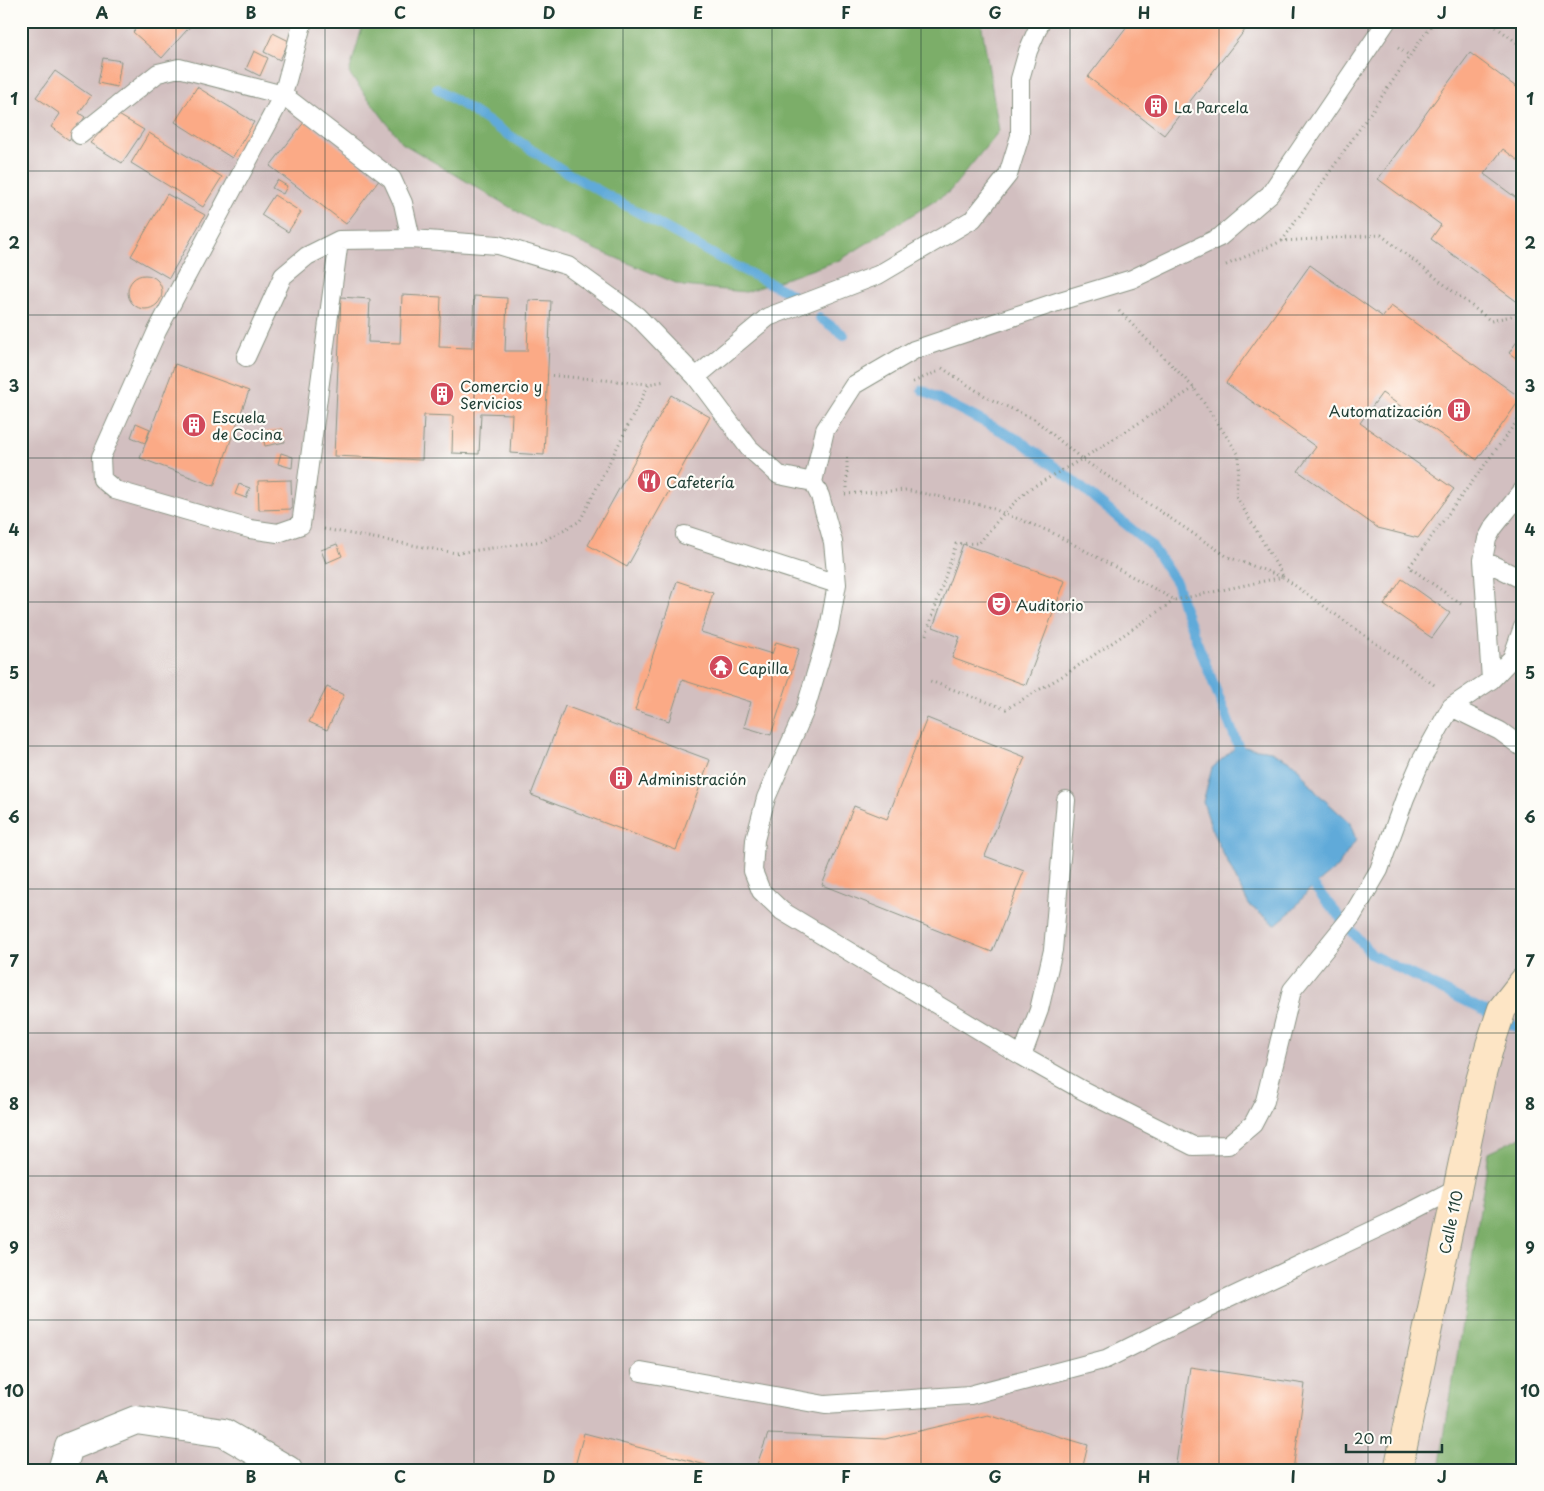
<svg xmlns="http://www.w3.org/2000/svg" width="1544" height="1491" font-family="'Playpen Sans',sans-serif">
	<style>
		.industrial { fill: #d2bfc0 }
		.forest { fill: #7bae69; stroke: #4d764e }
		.water { fill: #61aad9; stroke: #407486 }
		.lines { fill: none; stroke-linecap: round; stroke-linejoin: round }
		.stream { stroke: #61aad9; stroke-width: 10 }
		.building { fill: #fbaa86 }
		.lane-casing { stroke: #8a9384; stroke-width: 20 }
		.street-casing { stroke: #8a9384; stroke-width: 30 }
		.secondary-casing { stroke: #8a9384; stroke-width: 30 }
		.path { stroke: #8a9384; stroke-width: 3; stroke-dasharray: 1 4; stroke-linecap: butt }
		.lane { stroke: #fff; stroke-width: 18 }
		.street { stroke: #fff; stroke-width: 28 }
		.secondary { stroke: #fde5c5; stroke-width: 28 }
		.grid { fill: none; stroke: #1f3d34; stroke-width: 1; stroke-opacity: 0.55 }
		.labels { text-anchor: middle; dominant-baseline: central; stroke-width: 4.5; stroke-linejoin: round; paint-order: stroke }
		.poi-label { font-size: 15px; fill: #1f3d34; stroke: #fdfcf7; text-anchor: start }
		.street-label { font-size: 15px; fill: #1f3d34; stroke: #fdfcf7 }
		.neatline { fill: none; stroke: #1f3d34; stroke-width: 2 }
		.grid-label { font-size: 16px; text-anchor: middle; font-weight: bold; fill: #1f3d34 }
	</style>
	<rect width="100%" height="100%" fill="#fdfcf7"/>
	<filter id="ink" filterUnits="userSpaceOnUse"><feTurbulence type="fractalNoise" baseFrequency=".02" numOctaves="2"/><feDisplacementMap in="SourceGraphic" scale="10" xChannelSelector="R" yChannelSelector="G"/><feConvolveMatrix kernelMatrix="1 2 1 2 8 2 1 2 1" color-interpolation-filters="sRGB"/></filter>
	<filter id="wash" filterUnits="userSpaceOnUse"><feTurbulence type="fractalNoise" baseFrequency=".0096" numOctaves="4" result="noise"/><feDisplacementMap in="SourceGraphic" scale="20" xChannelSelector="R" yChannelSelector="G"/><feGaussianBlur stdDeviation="1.12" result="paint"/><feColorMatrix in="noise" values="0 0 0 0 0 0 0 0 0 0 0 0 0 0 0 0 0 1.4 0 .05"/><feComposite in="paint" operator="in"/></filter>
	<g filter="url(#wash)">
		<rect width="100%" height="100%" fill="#f5e9d3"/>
		<!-- industrial -->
		<path class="industrial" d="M21,21H1523V1470H21Z"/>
		<!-- forest -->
		<path class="forest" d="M364,21H981L999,131L949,192L840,260L746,292L683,286L545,228L402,143L349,73Z
			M1523,1136V1470H1439L1489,1152Z"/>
		<!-- water -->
		<path class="water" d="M1237,746L1271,751L1295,764L1316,792L1350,823L1356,840L1337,867L1307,892L1294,909L1275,925L1249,905L1214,835L1203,802L1212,768Z"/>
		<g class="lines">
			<!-- stream -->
			<path class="stream" d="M437,88L564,171L723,260L791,294
				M820,318L844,335
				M922,390L1019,440L1070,478L1152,546L1177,584L1184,609L1242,756
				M1306,877L1372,955L1523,1030"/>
		</g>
		<g id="blocks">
			<!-- building -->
			<path class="building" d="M143,21H195L162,58L133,32Z
				M1131,21H1252L1164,135L1088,77Z
				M273,33L289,41L280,60L264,52Z
				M254,51L268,58L260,76L246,69Z
				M1470,53L1523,92V164L1503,149L1484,174L1523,203V298L1519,303L1431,239L1441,225L1378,179Z
				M103,58L121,61L117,87L98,83Z
				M55,71L91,96L79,113L85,117L69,140L51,127L60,114L36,97Z
				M197,87L254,122L232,158L175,122Z
				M117,114L144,130L122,163L90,143Z
				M305,121L380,179L346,224L270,166Z
				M149,133L222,177L203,207L131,163Z
				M277,180L287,186L283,194L272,188Z
				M167,194L205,215L169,278L131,256Z
				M274,195L301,212L288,232L261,215Z
				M1310,265L1383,317L1391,306L1521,398L1477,460L1382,393L1360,423L1454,489L1418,538L1378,528L1298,471L1316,447L1226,383Z
				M128 292a17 17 0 1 1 34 0a17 17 0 1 1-34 0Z
				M402,295L441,297L439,347L472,348L474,296L507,298L505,351H527L529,300L551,301L544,455L510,453L512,414L481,413L479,454L452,453L453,416L424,415L422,460L334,456L341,297L370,299L368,342L400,343Z
				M1518,340L1523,343V363L1509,353Z
				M175,364L249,391L214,486L140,458Z
				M671,395L710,417L627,567L588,545Z
				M136,423L150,429L145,443L131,437Z
				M282,429L285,442L265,446L262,433Z
				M281,453L293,457L292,468L278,464Z
				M291,480L292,509L259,510L258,481Z
				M239,484L250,488L246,498L235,494Z
				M337,544L342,556L326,563L321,550Z
				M963,544L1065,581L1026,685L952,658L960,637L933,627Z
				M1402,579L1450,613L1432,638L1384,605Z
				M677,581L713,593L701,632L772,654L776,642L799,649L771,735L744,727L751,702L682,680L669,721L635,710Z
				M327,687L344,695L327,730L309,722Z
				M565,706L710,760L676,850L531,795Z
				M927,718L1025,757L985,856L1024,871L992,952L822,885L854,806L887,819Z
				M1190,1367L1305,1384L1293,1470H1175Z
				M988,1415L1088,1445L1082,1470H755L768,1434L885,1439Z
				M584,1433L721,1469V1470H574Z"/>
		</g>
	</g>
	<g filter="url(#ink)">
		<use href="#blocks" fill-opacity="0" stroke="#8a9384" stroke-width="1"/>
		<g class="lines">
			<!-- lane casing -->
			<g class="lane-casing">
				<path id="lane" d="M303,21L283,95L157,331L101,457L102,479L115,490L250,529L278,533L301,525L339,240
					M1387,21L1270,194L1220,237L1132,279L1063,300L914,350L854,385L825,430L813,482L820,496L833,542L837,584L829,629L805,710L766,798L755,840L753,871L761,891L782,911L1022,1056L1082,1090L1193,1146L1228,1145L1253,1124L1265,1101L1292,990L1352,916L1379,870L1405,798L1421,761L1451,707L1491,680L1512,658L1523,627
					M80,135L158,73L179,68L283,95L392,179L403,203L411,239
					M246,357L283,276L307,256L339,240L411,239L498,245L568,266L637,316L696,377L749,448L779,475L813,482
					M696,377L768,317L878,275L973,219L1008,175L1020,136V79L1028,51L1041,21
					M1523,490L1493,528L1487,539L1483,560L1523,580
					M685,535L837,584
					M1483,560L1491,680
					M1451,707L1500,731L1523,748
					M1022,1056L1039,1010L1053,950L1066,800
					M641,1372L825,1405L970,1395L1106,1359L1225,1300L1395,1220L1457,1188"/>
			</g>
			<!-- street casing -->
			<g class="street-casing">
				<path id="street" d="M62,1470L69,1447L136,1420L224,1433L288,1470"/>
			</g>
			<!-- secondary casing -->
			<g class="secondary-casing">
				<path id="secondary" d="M1398,1470L1480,1081L1490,1045L1502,1009L1523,982"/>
			</g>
			<!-- path -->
			<path class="path" d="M1488,21L1523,47
				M1398,48L1410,56
				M1282,241L1434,21
				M1226,265L1282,241L1381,235L1491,321L1523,313
				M1119,311L1194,388L1239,455L1236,496L1283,576
				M942,368L988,398L1034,419L1082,459L1228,557L1283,577
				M547,375L649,384
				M913,382L939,371
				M847,457V491
				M845,494L906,490L986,506L1051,532L1175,600L1066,674L1006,709L930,681
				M324,529L456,553L543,541L580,521L649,384L665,381
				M1175,600L1283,577L1437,687
				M1461,604L1409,567L1523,413
				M926,635L956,544L979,543L1004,513L1029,489L1082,459L1194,388"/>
			<!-- lane -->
			<use href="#lane" class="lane"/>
			<!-- street -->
			<use href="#street" class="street"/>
			<!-- secondary -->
			<use href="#secondary" class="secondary"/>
		</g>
	</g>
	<!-- grid -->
	<path class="grid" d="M176,21V1470M325,21V1470M474,21V1470M623,21V1470M772,21V1470M921,21V1470M1070,21V1470M1219,21V1470M1368,21V1470M21,171H1523M21,315H1523M21,458H1523M21,602H1523M21,746H1523M21,889H1523M21,1033H1523M21,1176H1523M21,1320H1523"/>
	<!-- icons -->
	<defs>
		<g id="building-disc" transform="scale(1.25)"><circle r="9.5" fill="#d1495b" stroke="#fdfcf7"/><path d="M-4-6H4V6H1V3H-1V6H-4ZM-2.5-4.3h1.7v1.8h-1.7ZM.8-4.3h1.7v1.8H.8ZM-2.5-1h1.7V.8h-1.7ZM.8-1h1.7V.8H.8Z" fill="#fff"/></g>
		<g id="restaurant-disc" transform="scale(1.25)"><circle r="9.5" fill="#d1495b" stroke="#fdfcf7"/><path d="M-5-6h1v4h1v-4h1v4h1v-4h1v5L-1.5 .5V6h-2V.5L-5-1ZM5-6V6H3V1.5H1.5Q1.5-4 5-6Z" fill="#fff"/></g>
		<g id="theatre-disc" transform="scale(1.25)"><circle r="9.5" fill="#d1495b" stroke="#fdfcf7"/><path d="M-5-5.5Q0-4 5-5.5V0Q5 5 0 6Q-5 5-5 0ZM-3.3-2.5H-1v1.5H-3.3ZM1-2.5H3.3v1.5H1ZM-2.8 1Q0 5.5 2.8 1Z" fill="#fff"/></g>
		<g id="temple-disc" transform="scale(1.25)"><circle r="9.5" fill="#d1495b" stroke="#fdfcf7"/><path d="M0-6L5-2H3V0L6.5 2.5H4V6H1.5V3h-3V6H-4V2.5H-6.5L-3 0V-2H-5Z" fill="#fff"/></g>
	</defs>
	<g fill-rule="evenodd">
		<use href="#building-disc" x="1156" y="106"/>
		<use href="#building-disc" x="442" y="394"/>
		<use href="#building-disc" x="1459" y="410"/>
		<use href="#building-disc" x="194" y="425"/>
		<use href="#restaurant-disc" x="649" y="481"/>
		<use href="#theatre-disc" x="999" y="604"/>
		<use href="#temple-disc" x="721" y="667"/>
		<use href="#building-disc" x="621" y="778"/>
	</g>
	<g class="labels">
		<!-- poi labels -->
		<g class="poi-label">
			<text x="1174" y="106">La Parcela</text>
			<text x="460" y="385">Comercio y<tspan x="460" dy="17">Servicios</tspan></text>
			<text x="1442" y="410" text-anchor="end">Automatización</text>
			<text x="212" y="416">Escuela<tspan x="212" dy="17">de Cocina</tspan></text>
			<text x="666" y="481">Cafetería</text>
			<text x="1016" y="604">Auditorio</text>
			<text x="738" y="667">Capilla</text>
			<text x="638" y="778">Administración</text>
		</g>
		<!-- street labels -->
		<g class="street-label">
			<text transform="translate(1450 1222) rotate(-78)">Calle 110</text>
		</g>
	</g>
	<!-- margin -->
	<rect width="1544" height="1491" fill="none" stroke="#fdfcf7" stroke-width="55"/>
	<!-- scale -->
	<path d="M1346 1444v8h96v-8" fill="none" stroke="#1f3d34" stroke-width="2.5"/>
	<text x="1354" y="1444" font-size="15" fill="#1f3d34" stroke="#fdfcf7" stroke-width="4" paint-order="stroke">20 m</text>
	<rect x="28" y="28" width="1488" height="1436" class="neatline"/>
	<g class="grid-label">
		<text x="102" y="19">A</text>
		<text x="251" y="19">B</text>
		<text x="400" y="19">C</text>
		<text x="549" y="19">D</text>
		<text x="698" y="19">E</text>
		<text x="846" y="19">F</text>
		<text x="995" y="19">G</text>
		<text x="1144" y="19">H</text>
		<text x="1293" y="19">I</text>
		<text x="1442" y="19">J</text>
		<text x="14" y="105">1</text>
		<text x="1530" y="105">1</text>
		<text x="14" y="249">2</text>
		<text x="1530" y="249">2</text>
		<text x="14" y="392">3</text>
		<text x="1530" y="392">3</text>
		<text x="14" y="536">4</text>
		<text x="1530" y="536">4</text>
		<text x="14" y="679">5</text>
		<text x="1530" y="679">5</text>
		<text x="14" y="823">6</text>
		<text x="1530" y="823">6</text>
		<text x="14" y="967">7</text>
		<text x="1530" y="967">7</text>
		<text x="14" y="1110">8</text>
		<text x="1530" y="1110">8</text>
		<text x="14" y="1254">9</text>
		<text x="1530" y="1254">9</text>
		<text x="14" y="1397">10</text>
		<text x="1530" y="1397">10</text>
		<text x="102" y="1483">A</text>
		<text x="251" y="1483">B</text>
		<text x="400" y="1483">C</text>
		<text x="549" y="1483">D</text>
		<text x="698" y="1483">E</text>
		<text x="846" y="1483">F</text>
		<text x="995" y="1483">G</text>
		<text x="1144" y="1483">H</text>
		<text x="1293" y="1483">I</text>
		<text x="1442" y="1483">J</text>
	</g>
</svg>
